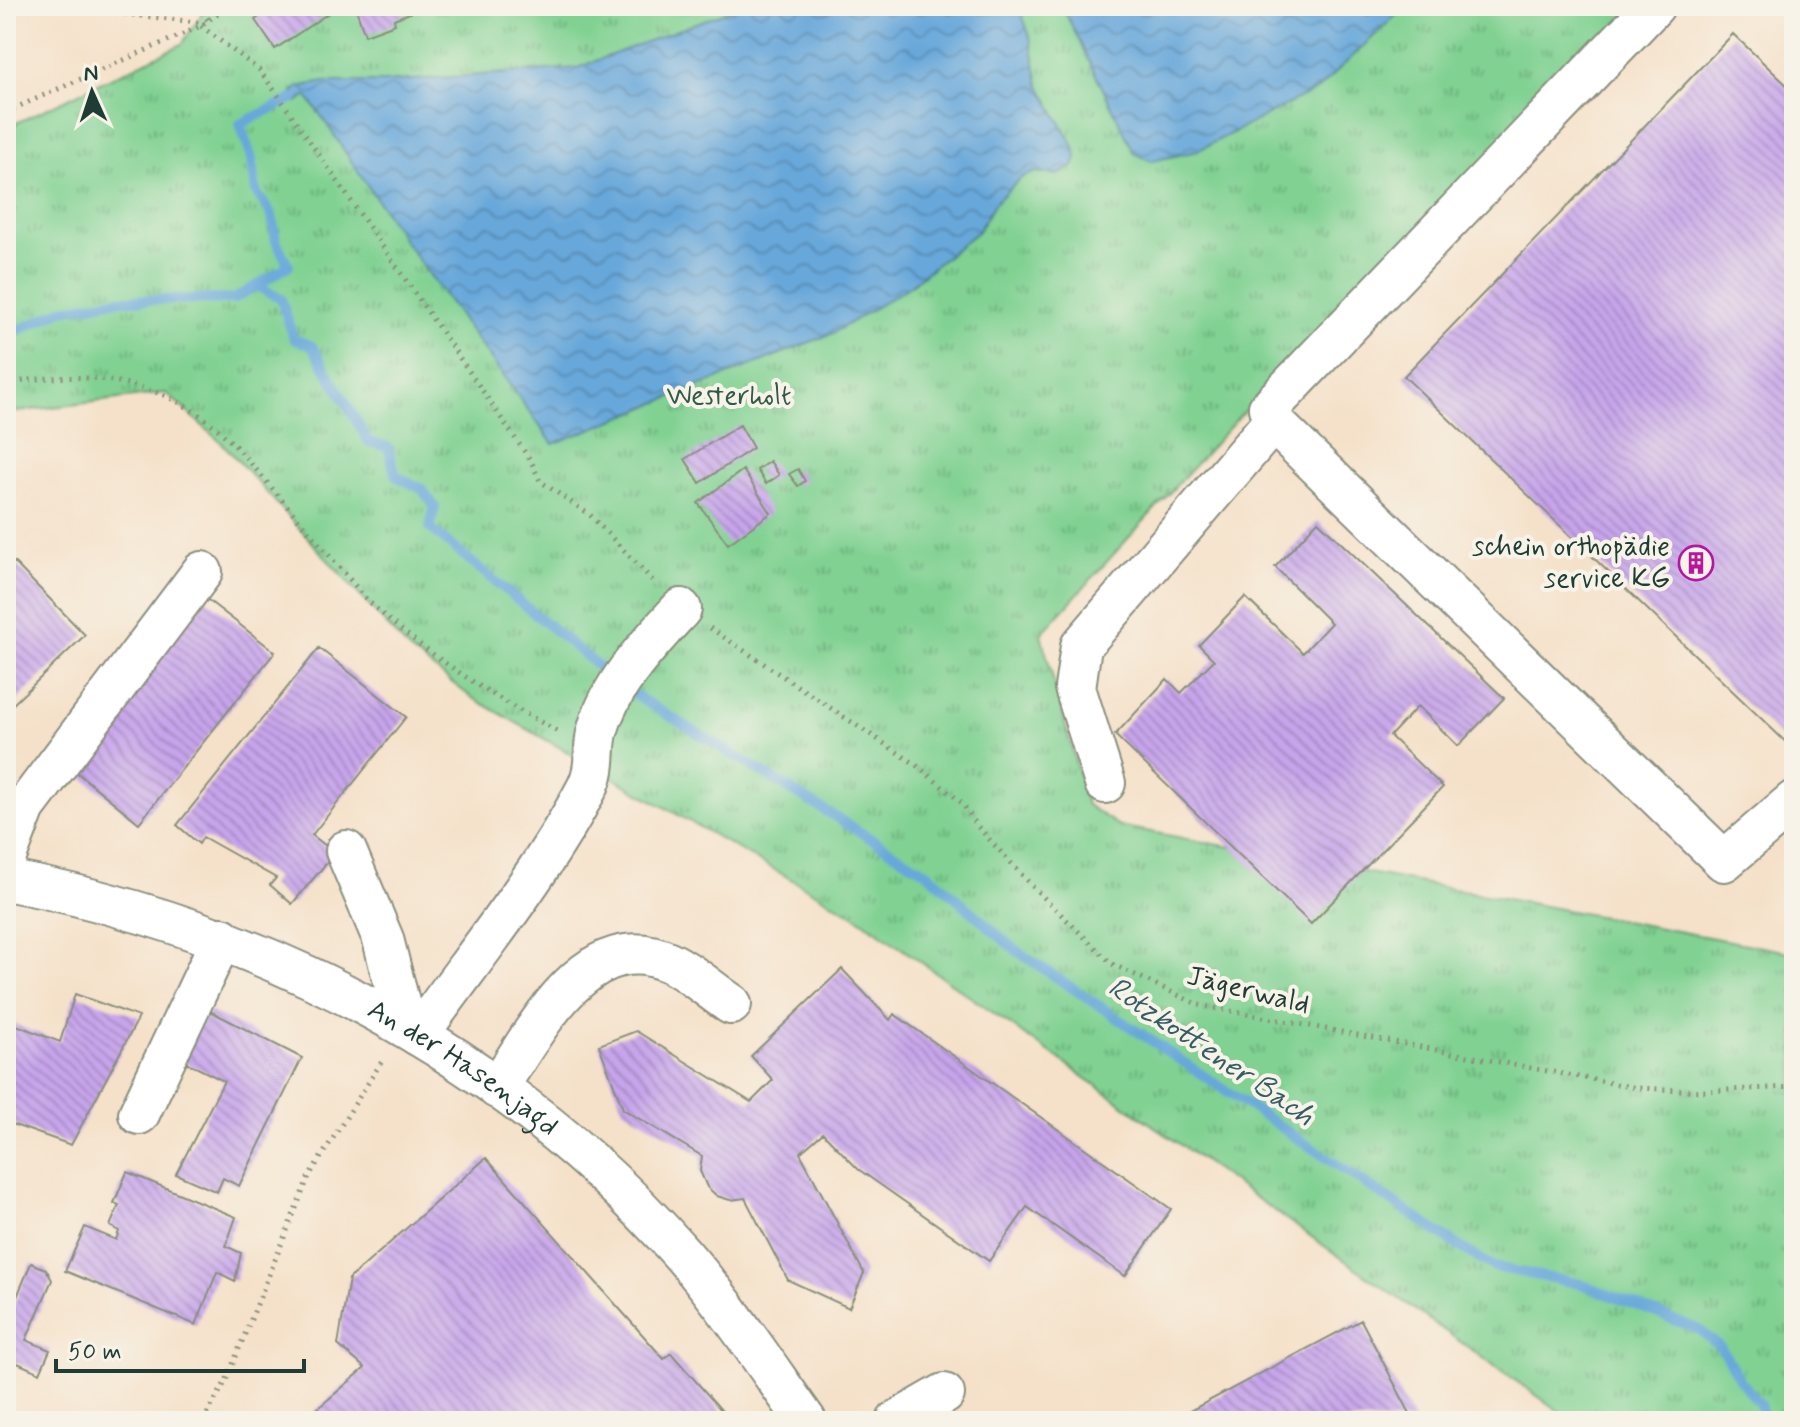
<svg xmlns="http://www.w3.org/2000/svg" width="1800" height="1427" font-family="Mynerve,sans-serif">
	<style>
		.park { fill: url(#park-tufts); stroke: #508763; stroke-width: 2 }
		.water { fill: url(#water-waves); stroke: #447287; stroke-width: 2 }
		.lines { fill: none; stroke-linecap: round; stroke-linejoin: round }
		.stream { stroke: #68a7da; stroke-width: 10 }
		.building { fill: url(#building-back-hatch) }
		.minor-casing { stroke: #8a8f7e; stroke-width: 44 }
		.path { stroke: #8a8f7e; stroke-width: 5; stroke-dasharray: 2 6; stroke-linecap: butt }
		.minor { stroke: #fff; stroke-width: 40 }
		.labels { text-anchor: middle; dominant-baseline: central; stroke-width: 8; stroke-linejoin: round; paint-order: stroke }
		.park-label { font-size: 28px; fill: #325b47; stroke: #f7f3e8 }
		.poi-label { font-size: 28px; fill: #1f3d34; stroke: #f7f3e8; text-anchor: end }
		.street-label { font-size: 28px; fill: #1f3d34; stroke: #f7f3e8 }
		.water-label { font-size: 30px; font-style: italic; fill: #355d66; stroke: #f7f3e8 }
	</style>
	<defs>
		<pattern id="park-tufts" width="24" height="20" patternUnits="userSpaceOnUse" patternTransform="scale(2)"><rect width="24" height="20" fill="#80d192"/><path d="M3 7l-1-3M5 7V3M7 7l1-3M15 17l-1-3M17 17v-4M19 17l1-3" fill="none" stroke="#68ab78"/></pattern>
		<pattern id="water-waves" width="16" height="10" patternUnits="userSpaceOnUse" patternTransform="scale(2)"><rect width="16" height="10" fill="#68a7da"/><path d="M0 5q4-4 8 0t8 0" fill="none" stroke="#5589b2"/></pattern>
		<pattern id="building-back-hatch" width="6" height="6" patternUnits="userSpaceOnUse" patternTransform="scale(2)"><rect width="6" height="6" fill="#c7a4eb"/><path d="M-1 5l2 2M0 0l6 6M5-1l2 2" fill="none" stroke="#a187bf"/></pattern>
	</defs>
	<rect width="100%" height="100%" fill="#f7f3e8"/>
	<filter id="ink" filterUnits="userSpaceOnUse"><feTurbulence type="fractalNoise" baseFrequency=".0125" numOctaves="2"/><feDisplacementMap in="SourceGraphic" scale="16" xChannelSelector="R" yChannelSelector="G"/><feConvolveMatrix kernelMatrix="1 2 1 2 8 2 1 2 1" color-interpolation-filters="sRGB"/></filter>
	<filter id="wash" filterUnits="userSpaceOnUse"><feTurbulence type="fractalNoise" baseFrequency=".006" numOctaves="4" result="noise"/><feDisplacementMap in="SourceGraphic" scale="32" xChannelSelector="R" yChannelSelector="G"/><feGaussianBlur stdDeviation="1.8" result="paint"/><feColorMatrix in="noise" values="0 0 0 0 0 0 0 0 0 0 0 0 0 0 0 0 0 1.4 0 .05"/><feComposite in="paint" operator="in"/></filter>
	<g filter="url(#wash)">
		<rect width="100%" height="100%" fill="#f5e1c9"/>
		<!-- park -->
		<path class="park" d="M207,6H1637L1464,188L1247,408L1041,634L1087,805L1119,826L1794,953V1421H1573L854,915L471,697L409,650L224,445L166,393L6,413V128L182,44Z"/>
		<!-- water -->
		<path class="water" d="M741,6H1019L1030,37L1039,84L1073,145L1077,156L1075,165L1058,175L1036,172L1022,177L995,203L978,231L907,288L833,333L553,444L403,239L318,111L306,96L297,102L292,94L298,87L325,82H384L577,68Z
			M1062,6H1406L1318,89L1197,151L1152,161L1135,154Z"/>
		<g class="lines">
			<!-- stream -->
			<path class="stream" d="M259,287L281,299L294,339L312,346L369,442L388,447L396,476L422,489L435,507L430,528L609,675
				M6,336L62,310L117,300L234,299L289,266L276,241L272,215L256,192L252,159L240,124L294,98
				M630,692L929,874L1014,949L1460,1247L1494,1267L1581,1284L1700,1330L1721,1348L1740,1380L1760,1404L1763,1421"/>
		</g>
		<g id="blocks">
			<!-- building -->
			<path class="building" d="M274,6H339L275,49L255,20Z
				M355,6H407L410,13L394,19L395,24L365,35Z
				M1733,34L1794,92V750L1404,376Z
				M740,425L753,448L700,483L685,459Z
				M770,461L779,475L766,484L757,470Z
				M798,469L805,481L798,486L789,474Z
				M743,470L771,513L728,544L698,503Z
				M1318,521L1504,698L1458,746L1418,706L1390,736L1443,787L1311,924L1115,735L1167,679L1181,693L1214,660L1199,645L1245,597L1303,653L1331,623L1275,567Z
				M6,554L85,635L6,711Z
				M204,597L275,652L139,823L69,766Z
				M319,648L406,717L312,835L335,853L292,904L270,885L276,878L203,837L199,844L177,825Z
				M842,969L890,1020L894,1014L1171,1209L1125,1276L1027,1207L989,1261L858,1169L823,1133L800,1153L864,1273L849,1308L788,1280L745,1198L730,1200L717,1196L707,1187L700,1171L702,1156L623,1109L599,1045L636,1031L751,1102L773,1080L751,1056Z
				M75,994L139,1017L71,1145L6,1122V1021L60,1042Z
				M210,1011L302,1058L239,1186L223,1178L217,1192L176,1174L224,1081L175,1057Z
				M486,1158L664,1359L671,1353L722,1411L710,1421H303L365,1368L338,1345L349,1279Z
				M127,1172L236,1217L226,1246L241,1253L235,1281L217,1272L196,1325L65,1271L85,1227L116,1240L119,1231L110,1226L119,1205L114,1203Z
				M31,1263L46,1269L52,1280L26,1340L50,1350L40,1373L6,1358V1323Z
				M1361,1320L1414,1421H1171Z"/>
		</g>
	</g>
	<g filter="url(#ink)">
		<use href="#blocks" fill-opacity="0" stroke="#8a8f7e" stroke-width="2"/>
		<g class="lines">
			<!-- minor casing -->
			<g class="minor-casing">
				<g id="minor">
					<path d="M1654,6L1269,408L1273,422L1724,861L1794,801"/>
					<path d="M1105,783L1075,688L1081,646L1273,422"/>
					<path d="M346,851L383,939L405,1026"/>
					<path d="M6,857L25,807L202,572"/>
					<path id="s1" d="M6,880C267,930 506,1054 683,1255C728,1307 766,1365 806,1421"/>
					<path d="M418,1035C476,954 541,875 587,788C598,767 592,748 598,729C611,683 650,643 681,609"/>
					<path d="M497,1088C535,1033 586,925 669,962C691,972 711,991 731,1004"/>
					<path d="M139,1114L222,938"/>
					<path d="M897,1421L944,1394"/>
				</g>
			</g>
			<!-- path -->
			<path class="path" d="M53,6L205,23
				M196,6L208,20
				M201,26L259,70L277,94L531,461L540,481L590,515L656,584
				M6,112L201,26L227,6
				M6,384C68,371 141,376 195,412C227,432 253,466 277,494C307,530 338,565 368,601C428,656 490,695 561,733
				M710,628L915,764L962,803L978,827L1034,888L1112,964L1199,1005L1637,1088L1705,1091L1794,1087
				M203,1421L226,1381L309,1176L384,1058"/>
			<!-- minor -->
			<use href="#minor" class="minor"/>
		</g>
	</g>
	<!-- icons -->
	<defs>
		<g id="building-ring" transform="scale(1.8)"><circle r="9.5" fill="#f7f3e8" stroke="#b5179e" stroke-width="1.5"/><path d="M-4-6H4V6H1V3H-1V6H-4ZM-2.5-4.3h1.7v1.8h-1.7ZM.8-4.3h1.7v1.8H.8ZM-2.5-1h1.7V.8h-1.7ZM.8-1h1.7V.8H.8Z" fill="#b5179e"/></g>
	</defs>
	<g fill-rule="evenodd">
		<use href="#building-ring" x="1696" y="563"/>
	</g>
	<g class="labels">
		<!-- park labels -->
		<g class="park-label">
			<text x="729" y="396">Westerholt</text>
		</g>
		<!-- poi labels -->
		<g class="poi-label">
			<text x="1670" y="547">schein orthopädie<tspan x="1670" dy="32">service KG</tspan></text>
		</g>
		<!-- street labels -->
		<g class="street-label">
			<text transform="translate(1248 991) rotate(14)">Jägerwald</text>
			<text stroke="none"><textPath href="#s1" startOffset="498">An der Hasenjagd</textPath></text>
		</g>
		<!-- water labels -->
		<g class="water-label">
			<text transform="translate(1211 1052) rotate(34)">Rotzkottener Bach</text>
		</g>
	</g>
	<!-- margin -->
	<rect width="1800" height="1427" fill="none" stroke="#f7f3e8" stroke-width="32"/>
	<!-- north arrow -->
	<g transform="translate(92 92) rotate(357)" stroke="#f7f3e8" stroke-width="6" paint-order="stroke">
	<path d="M0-6L14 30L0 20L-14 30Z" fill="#1f3d34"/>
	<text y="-12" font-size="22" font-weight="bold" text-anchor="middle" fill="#1f3d34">N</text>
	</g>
	<!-- scale -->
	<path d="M56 1359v12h248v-12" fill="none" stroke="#1f3d34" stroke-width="4"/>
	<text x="68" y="1359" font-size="24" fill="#1f3d34" stroke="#f7f3e8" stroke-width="6" paint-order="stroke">50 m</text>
</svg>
